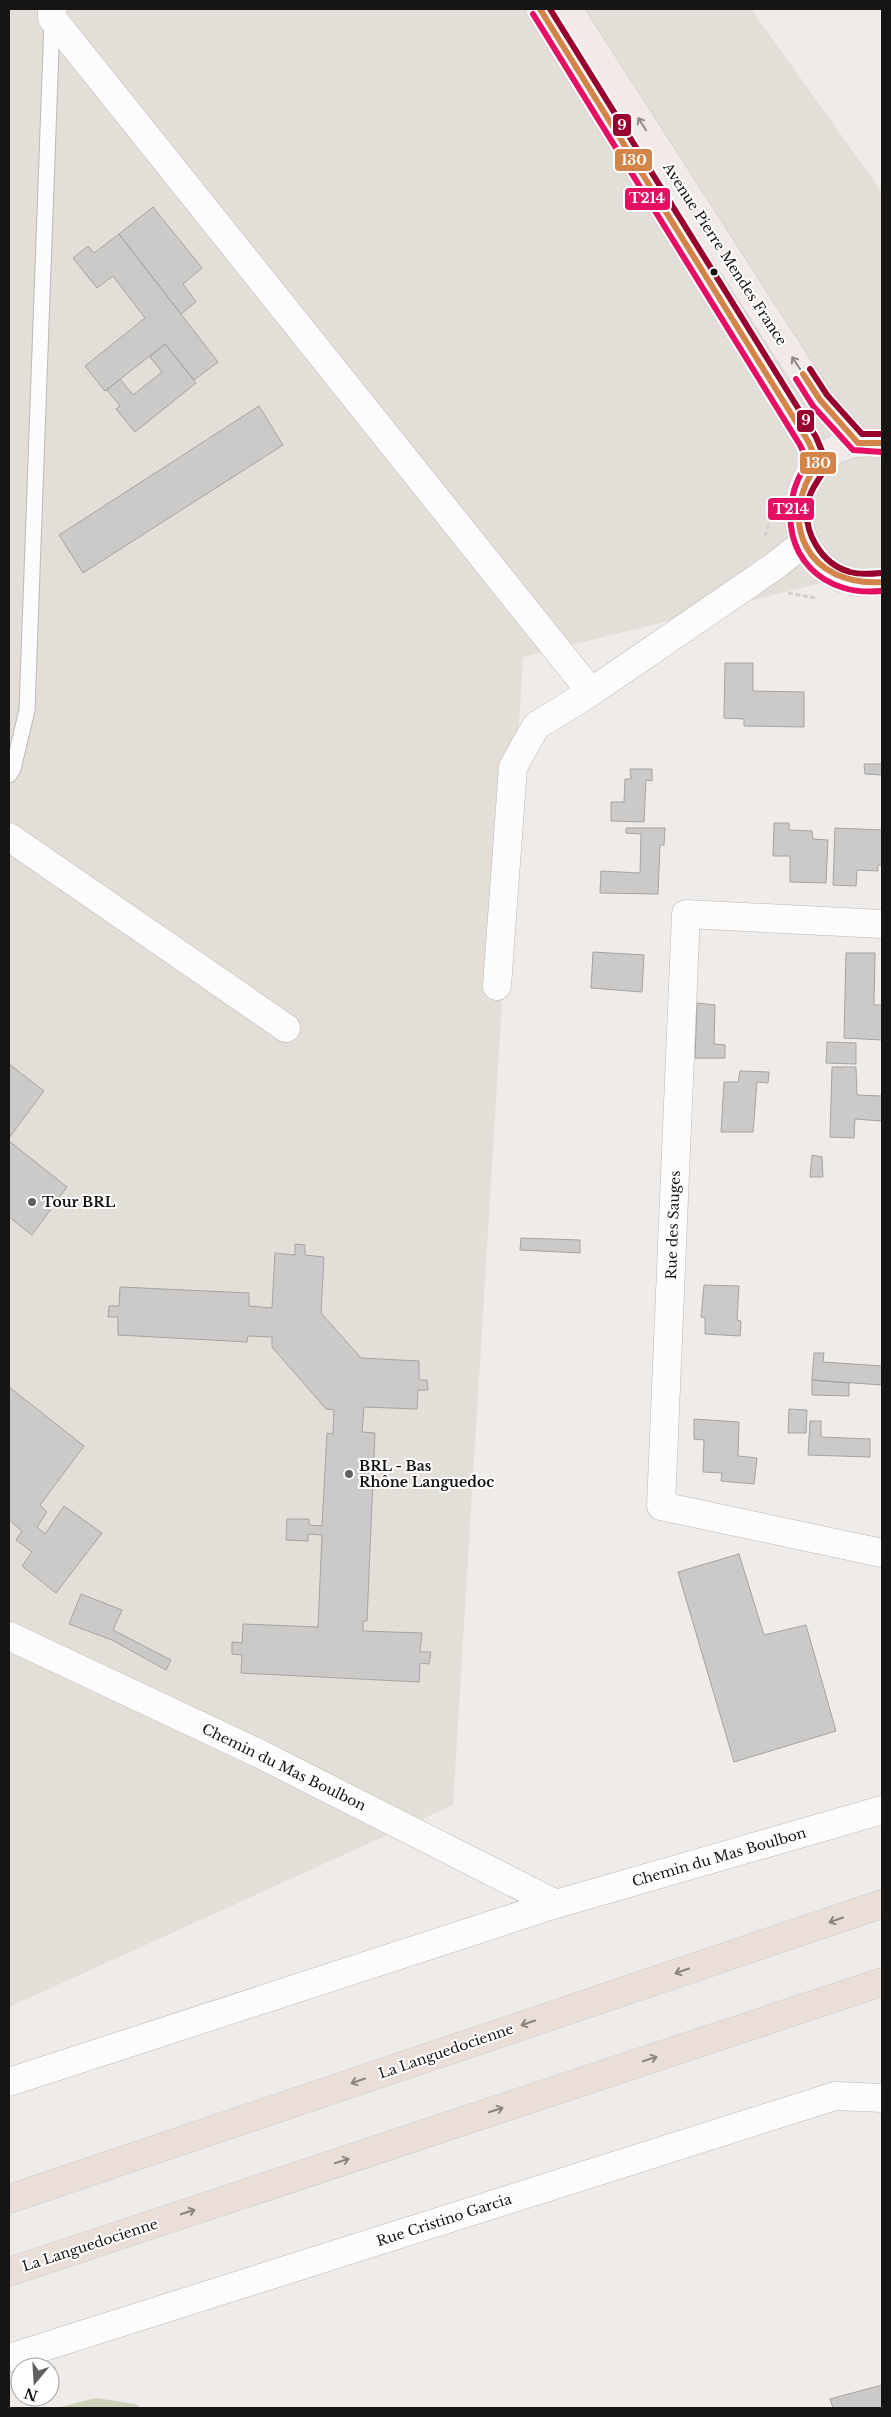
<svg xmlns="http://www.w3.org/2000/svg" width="891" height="2417" font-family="'Libre Baskerville',serif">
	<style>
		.built { fill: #e3ded7 }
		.water { fill: #ced1ba }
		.building { fill: #cccac8; stroke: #a5a4a2 }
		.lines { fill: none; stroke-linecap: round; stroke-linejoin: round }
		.lane-casing { stroke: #bbb9b7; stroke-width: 17 }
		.street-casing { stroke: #bbb9b7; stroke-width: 29 }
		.primary-casing { stroke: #cac9c8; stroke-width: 29 }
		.highway-casing { stroke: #cac9c8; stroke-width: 29 }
		.path { stroke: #d0d0d0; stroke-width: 3; stroke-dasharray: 5 2.5; stroke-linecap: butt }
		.lane { stroke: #fcfcfc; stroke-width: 15 }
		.street { stroke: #fcfcfc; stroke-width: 28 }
		.primary { stroke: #f1eae6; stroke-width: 28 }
		.highway { stroke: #eaded9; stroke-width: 28 }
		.bus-1-casing { stroke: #fff; stroke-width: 10 }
		.bus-2-casing { stroke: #fff; stroke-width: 10 }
		.bus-3-casing { stroke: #fff; stroke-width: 10 }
		.bus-1 { stroke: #d38449; stroke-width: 6 }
		.bus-2 { stroke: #e50f63; stroke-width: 6 }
		.bus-3 { stroke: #98012d; stroke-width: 6 }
		.oneway { stroke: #8f8a88 }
		.oneway2 { stroke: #8b8480 }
		.bus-dot { fill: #171514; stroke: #fff; stroke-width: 2 }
		.poi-dot { fill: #62605f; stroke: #fff; stroke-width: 2 }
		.labels { text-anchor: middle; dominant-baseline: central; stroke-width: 4; stroke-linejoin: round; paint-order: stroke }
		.street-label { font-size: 14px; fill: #171514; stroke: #fff }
		.poi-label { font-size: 14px; font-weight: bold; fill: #171514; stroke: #fff; text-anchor: start }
		.line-badge { stroke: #fff; stroke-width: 2 }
		.badge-label { font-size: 14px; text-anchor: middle; font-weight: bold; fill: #fff }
	</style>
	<rect width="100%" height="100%" fill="#eeebe9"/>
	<!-- built -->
	<path class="built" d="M9,9H751L882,192V568L523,657L453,1805L9,2007Z"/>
	<!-- water -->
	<path class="water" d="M96,2398L135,2404L141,2408H57Z"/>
	<!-- building -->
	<path class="building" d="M153,207L202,268L183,284L196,302L181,314L119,234Z
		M119,234L218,362L194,380L165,344L105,391L85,366L145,318L113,276L97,288L73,258L88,246L94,253Z
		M165,344L196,383L135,432L116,409L120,406L107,390L120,379L133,395L162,372L150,357Z
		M259,406L283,445L83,573L59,535Z
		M725,663H753V691L804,692V727L744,726V719L724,718Z
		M864,764H882V775L865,774Z
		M630,769H652V781L646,780L644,822L611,821V802H624L625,779H631Z
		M774,823H789V830L812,831L813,839L828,840L826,883L790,882V856H773Z
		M626,828H665L664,845H660L658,894L600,893L601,871L640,873L641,834L626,833Z
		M835,828L882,830V865H878V871L857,870L856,886L833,885Z
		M593,952L644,955L642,992L591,988Z
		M846,953H875L874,1005H882V1040L844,1038Z
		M697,1003L715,1005L714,1044L725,1045V1058H695Z
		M827,1042L856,1043V1064L826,1063Z
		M9,1064L44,1091L9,1138Z
		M832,1067H856L857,1095L882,1096V1121L855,1119L854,1138L830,1137Z
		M740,1071L769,1072L768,1083L757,1082L753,1132H721L724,1082H738Z
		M9,1141L67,1187L32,1235L9,1217Z
		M812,1155L822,1157L823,1177H810Z
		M521,1238L580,1240V1253L520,1250Z
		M295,1244L305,1245V1255L324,1257L321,1313L361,1358L419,1361V1380H427L428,1390H418L417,1409L364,1407L362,1432L375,1433L367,1621H363V1631L422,1633L420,1652H431L429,1664L420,1663L419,1682L241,1673L242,1655L232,1654V1642L242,1643L243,1624L318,1627L322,1535L308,1534V1541L286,1540L287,1519H309V1525L322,1526L327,1433L333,1434L334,1410L326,1409L272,1347V1337L248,1336L247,1342L118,1335V1317H108L109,1306H119L120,1287L249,1293V1306L272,1308L275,1253L295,1255Z
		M704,1285L739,1286L737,1320L741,1321L740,1336L705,1334V1318L701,1317Z
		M814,1353H824L823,1362L882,1366V1385L812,1380Z
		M812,1380L849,1383V1396L812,1395Z
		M9,1387L84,1446L40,1505L47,1512L37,1527L45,1534L64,1506L102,1533L56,1593L22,1566L32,1552L16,1540L22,1531L9,1520Z
		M789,1409L807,1410L806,1433H788Z
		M694,1419L739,1422L738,1456L757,1458L754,1484L721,1481L722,1473L703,1472L704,1440L694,1439Z
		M810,1421H821V1437L870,1439V1457L808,1455Z
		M739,1554L764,1635L806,1625L836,1731L734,1762L678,1572Z
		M81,1594L122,1610L113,1630L171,1660L166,1670L112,1640L69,1624Z
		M882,2385V2408H833L830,2399Z"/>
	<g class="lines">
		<!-- lane casing -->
		<g class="lane-casing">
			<path id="lane" d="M9,775L13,769L27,710L52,20"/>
		</g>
		<!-- street casing -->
		<g class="street-casing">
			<path id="street" d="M52,9V18L591,692
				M9,837L286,1028
				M882,924L686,914L661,1506L882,1553
				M497,986L513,767L536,726L591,692L772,568L804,543
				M9,1636L258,1753L556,1904
				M9,2082L556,1904L882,1810
				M9,2358L835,2096L882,2098"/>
		</g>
		<!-- primary casing -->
		<g class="primary-casing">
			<path id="primary" d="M540,9L808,441L818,463
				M568,9L784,345L820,400L858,443
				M882,443C875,443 867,442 859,443C790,450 777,545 837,576C851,584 867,583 882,582"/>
		</g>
		<!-- highway casing -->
		<g class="highway-casing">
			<path id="highway" d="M9,2199L882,1904
				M9,2272L882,1982"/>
		</g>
		<!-- path -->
		<path class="path" d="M765,536L769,523
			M788,593L816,598"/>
		<!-- lane -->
		<use href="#lane" class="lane"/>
		<!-- street -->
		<use href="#street" class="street"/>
		<!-- primary -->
		<use href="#primary" class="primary"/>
		<!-- highway -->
		<use href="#highway" class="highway"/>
		<!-- bus-1 casing -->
		<g class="bus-1-casing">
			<path id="bus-1" d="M540,9L808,441L818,463C775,522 808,587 882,582
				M803,374L820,400L858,443H882"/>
		</g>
		<!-- bus-2 casing -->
		<g class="bus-2-casing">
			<path id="bus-2" d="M533,14L800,445L808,462C776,507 787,571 844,588C856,592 869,592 882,591
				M796,379L813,406L853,450L882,452"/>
		</g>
		<!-- bus-3 casing -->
		<g class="bus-3-casing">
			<path id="bus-3" d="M550,9L816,437L827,463C823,477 810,487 808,502C802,531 821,564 850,572C860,575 871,574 881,573
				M810,369L827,395L862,434H882"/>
		</g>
		<!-- bus-1 -->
		<use href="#bus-1" class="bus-1"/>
		<!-- bus-2 -->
		<use href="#bus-2" class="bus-2"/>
		<!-- bus-3 -->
		<use href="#bus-3" class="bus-3"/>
	</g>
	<!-- one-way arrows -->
	<defs><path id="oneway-shaft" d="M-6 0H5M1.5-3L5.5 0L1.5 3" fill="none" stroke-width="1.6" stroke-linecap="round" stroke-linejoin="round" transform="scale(1.25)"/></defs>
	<g class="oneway">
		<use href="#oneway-shaft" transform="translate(642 124) rotate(-123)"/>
		<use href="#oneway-shaft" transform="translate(796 363) rotate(-124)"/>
	</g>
	<g class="oneway2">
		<use href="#oneway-shaft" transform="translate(836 1920) rotate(161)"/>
		<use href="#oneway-shaft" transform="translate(682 1971) rotate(161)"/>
		<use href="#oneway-shaft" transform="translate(528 2023) rotate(161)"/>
		<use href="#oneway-shaft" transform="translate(650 2059) rotate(-18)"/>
		<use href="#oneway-shaft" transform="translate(358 2081) rotate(161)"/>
		<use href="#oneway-shaft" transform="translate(496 2110) rotate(-18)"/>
		<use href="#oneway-shaft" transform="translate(342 2161) rotate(-18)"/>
		<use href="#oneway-shaft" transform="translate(188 2212) rotate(-18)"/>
	</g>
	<!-- markers -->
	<circle class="bus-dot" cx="714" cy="272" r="4.5"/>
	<g class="poi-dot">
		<circle cx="32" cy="1202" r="5"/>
		<circle cx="349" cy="1474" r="5"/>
	</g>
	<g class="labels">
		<!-- street labels -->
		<g class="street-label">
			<text transform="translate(725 254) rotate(57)">Avenue Pierre Mendes France</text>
			<text transform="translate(673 1225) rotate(-88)">Rue des Sauges</text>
			<text transform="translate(284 1767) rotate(26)">Chemin du Mas Boulbon</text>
			<text transform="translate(719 1857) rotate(-16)">Chemin du Mas Boulbon</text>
			<text transform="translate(446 2051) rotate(-19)">La Languedocienne</text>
			<text transform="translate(444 2220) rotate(-18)">Rue Cristino Garcia</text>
			<text transform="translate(90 2245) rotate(-18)">La Languedocienne</text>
		</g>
		<!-- poi labels -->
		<g class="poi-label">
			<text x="42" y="1202">Tour BRL</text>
			<text x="359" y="1466">BRL - Bas<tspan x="359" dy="16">Rhône Languedoc</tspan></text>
		</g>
	</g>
	<g class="line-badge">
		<rect x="612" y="113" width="20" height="24" rx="5" fill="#98012d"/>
		<rect x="614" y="148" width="39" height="24" rx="5" fill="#d38449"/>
		<rect x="624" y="187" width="47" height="24" rx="5" fill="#e50f63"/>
		<rect x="796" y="409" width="19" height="24" rx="5" fill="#98012d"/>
		<rect x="799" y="451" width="38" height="24" rx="5" fill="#d38449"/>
		<rect x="767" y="497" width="48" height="24" rx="5" fill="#e50f63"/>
	</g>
	<g class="badge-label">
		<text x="622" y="130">9</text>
		<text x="634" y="165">130</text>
		<text x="647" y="203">T214</text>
		<text x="806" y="425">9</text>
		<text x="818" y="468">130</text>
		<text x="791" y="514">T214</text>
	</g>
	<!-- border -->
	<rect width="891" height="2417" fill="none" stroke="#171514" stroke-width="20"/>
	<!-- north arrow -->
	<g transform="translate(35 2382) rotate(198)"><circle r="24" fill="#ffffff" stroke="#a2a1a1"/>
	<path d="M0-4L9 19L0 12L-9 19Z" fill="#62605f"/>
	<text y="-8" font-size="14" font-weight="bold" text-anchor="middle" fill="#171514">N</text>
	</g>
</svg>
